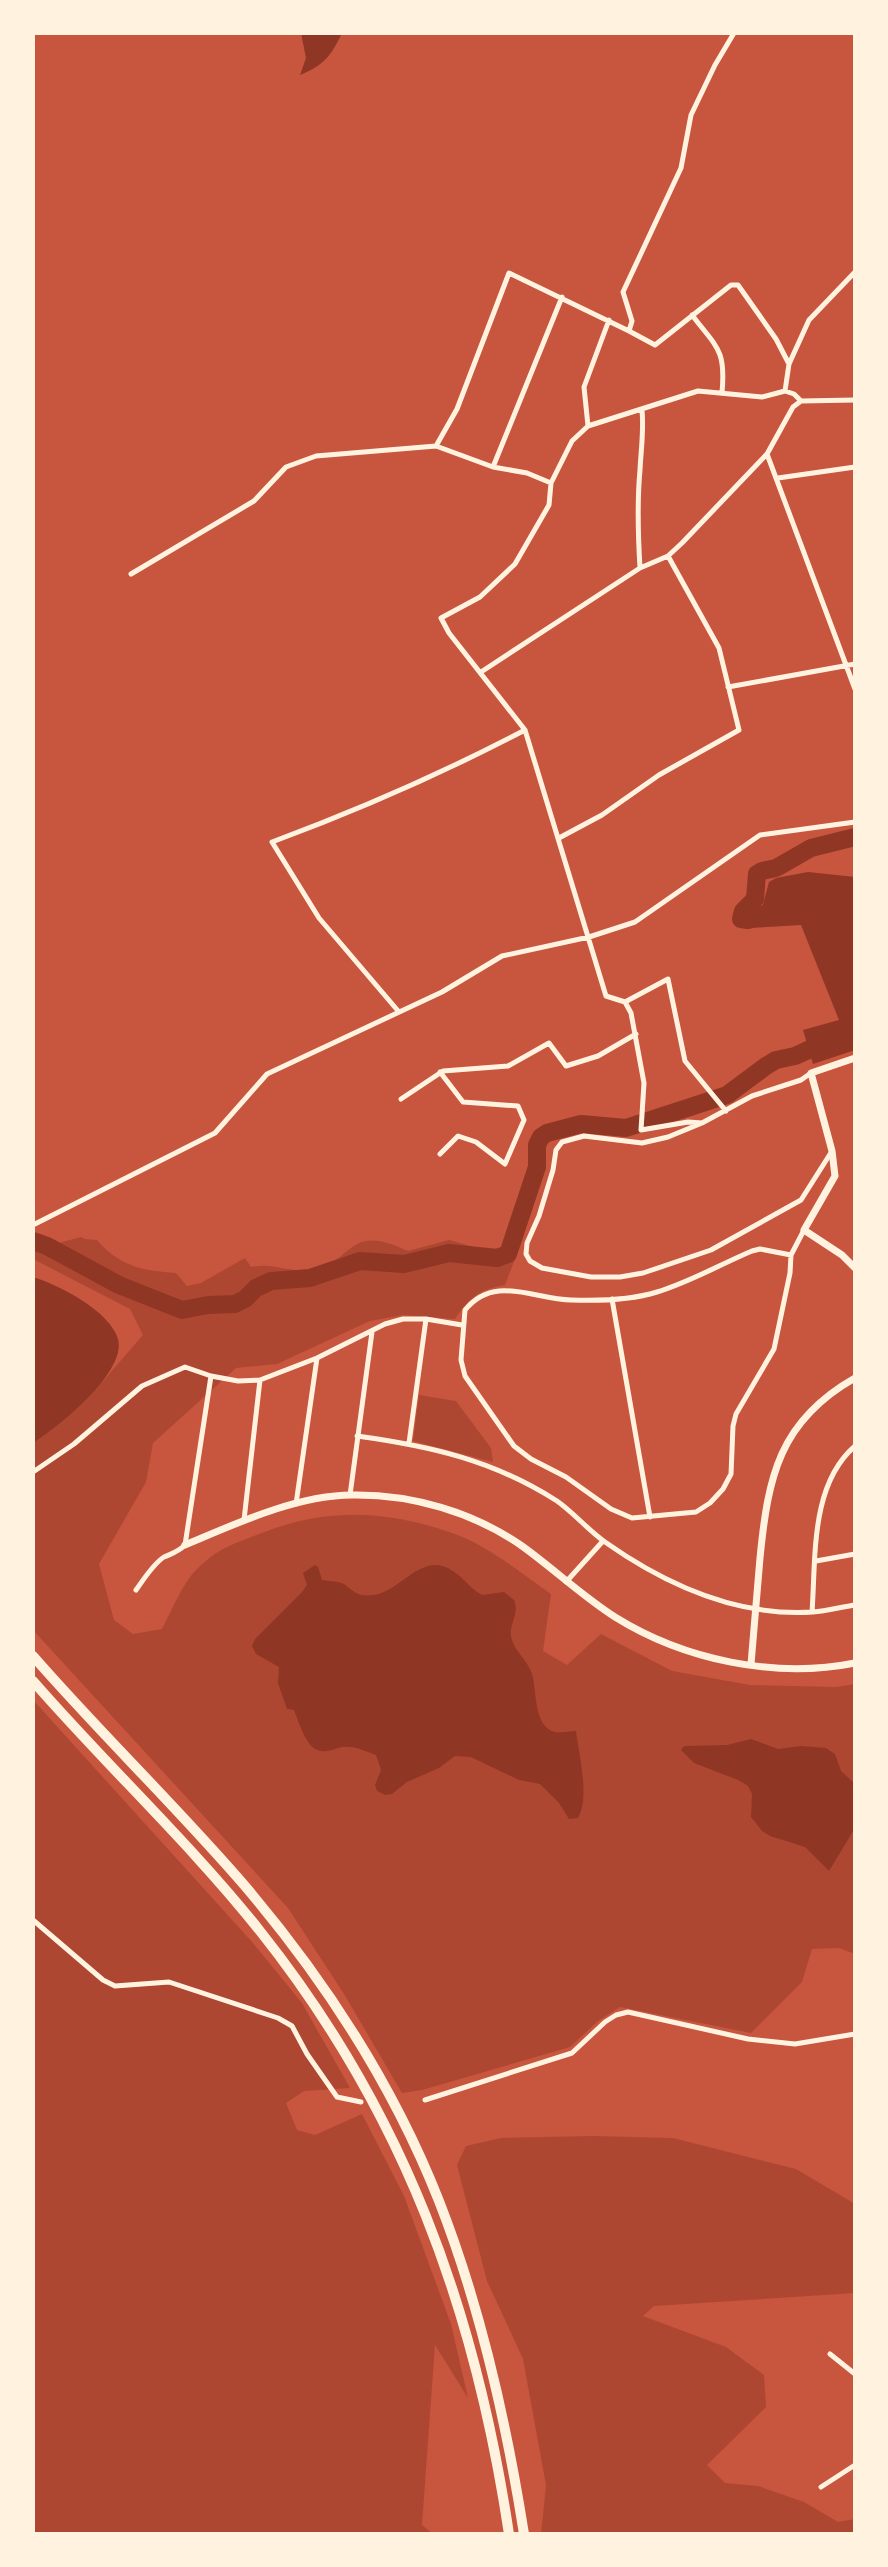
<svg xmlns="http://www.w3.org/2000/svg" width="888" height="2567" font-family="'IBM Plex Sans',sans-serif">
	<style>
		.green { fill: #ae4732 }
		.water { fill: #8f3625 }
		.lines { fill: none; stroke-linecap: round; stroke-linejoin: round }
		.river { stroke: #8f3625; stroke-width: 18 }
		.minor { stroke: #fff3e0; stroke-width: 5 }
		.tertiary { stroke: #fff3e0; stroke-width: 7 }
		.motorway { stroke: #fff3e0; stroke-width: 10 }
	</style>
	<rect width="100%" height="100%" fill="#c8553d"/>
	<!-- green -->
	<path class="green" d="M81,1237L85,1239L97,1240C119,1266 143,1271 176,1273L187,1286L201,1283L245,1258L251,1267C272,1262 290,1273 310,1270C355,1264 345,1221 408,1251L449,1240L515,1259L505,1285C478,1290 470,1297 455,1319L403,1315L370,1321L277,1364L236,1368L153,1443L146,1482L99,1564L114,1620L133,1634L162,1629C172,1610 182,1584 197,1569C218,1548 235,1543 262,1533C328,1507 388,1510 455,1534C490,1547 521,1573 551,1594L543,1651L567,1665L601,1634L672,1671L750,1685L836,1687L855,1684V1954L839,1948L812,1949L802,1982L751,2033L620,2007L598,2021L570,2047L422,2090L402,2093L344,1994L288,1908L33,1630V1443L103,1381L143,1335L130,1309L33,1259V1250Z
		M419,1395L456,1401L491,1448L493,1462L413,1441Z
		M33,1700L253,1943L302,2003L350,2088L304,2091L286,2103L297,2130L315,2135L362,2114L404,2196L451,2324L468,2398L435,2345L422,2525L433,2534H33Z
		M593,2136L673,2138L796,2169L855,2204V2293L654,2306L643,2316L726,2347L764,2375L766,2407L707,2465L725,2483L758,2486L804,2502L838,2522L855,2519V2534H541L546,2485L523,2359L487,2281L457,2165L466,2146L501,2138Z"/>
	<!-- water -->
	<path class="water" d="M301,33H342C331,56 324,65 300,75L306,58Z
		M808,872L855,877V1050L813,1064L803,1030L839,1020L801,925L749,928L752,907L762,908L769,882L776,878Z
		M33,1277C59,1285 110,1311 118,1339C127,1372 58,1427 33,1443Z
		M315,1565L318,1567L322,1580C329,1581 337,1581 344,1584C355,1592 357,1597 373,1595C399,1593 419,1554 448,1568C462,1575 469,1588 482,1595L504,1592L514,1600C520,1613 509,1623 511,1636C514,1652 528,1660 532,1674C537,1689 533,1727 555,1732C561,1733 569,1731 576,1731C579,1754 590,1798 578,1818L569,1819L559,1803L540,1784L519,1780L471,1757L455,1756L439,1768L407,1782L392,1794L385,1795L377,1791L375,1785L381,1770L376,1755C367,1752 358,1747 349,1747C341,1746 335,1750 327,1751C307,1755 300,1724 294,1710L287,1709L278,1683L279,1667L256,1654L252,1646L255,1639L302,1592L307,1585L303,1573Z
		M751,1739L778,1749L801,1746L826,1748L835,1754L841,1771L855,1784V1828L829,1871L805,1847L770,1836L762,1831L751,1817L752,1794L748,1786L738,1780L694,1763L681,1750L684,1746L727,1745Z"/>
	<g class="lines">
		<!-- river -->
		<path class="river" d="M773,911L748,920L741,919L743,911L755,899L757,874L762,871L776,868L811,848L855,837
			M33,1241L47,1246L119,1285L182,1310L208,1305L235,1304L245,1299L256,1288L271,1281L310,1278L360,1261L404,1264L449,1253L497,1258L508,1254L537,1167V1145L541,1137L547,1133L581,1124L626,1128L727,1095L766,1066L776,1060L795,1056L843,1034L855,1026"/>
		<!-- minor -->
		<path class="minor" d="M692,315C717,348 726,349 722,393
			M629,331L655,345L731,285H738L776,339L789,364
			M785,391L789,364L809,320L855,272
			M588,426L584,387L609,320
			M436,446L457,409L509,273L629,331L632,321L623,292L681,168L691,115L715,65L734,33
			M767,454L855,689
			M493,467L562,297
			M778,478L855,467
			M640,568C638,535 637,502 640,470C641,449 644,431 642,410
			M131,574L254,501L286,467L316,456L436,446L493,467L527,473L551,483
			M481,672L640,568L668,556L682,543L767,454L793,407L801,401L855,400
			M728,687L855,664
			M559,838L602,815L659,775L739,730L719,648L668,556
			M625,1002L668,979L685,1061L726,1111
			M399,1012L319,918L272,842C361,809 441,774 525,730
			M811,1073L801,1080L752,1096L702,1123L668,1137L642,1143L584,1136L562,1142L556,1150L553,1170L539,1216L527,1243L526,1254L530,1261L542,1268L591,1277H620L643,1273L711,1250L801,1200L832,1151
			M401,1099L443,1071L508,1066L549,1043L566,1066L598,1056L636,1034
			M702,1123L688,1122L641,1130L644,1083L631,1013L625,1002L606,996L525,730L449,633L441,618L480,597L515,564L549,505L551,483L572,441L588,426L698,391L762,397L785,391L794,394L801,401
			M440,1154L458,1136L476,1142L505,1164L524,1120L518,1106L463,1102L440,1072
			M33,1225L215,1133L267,1074L442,992L502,956L589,937L635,922L760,835L855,822
			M791,1255L760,1249L752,1251C721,1264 690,1282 657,1292C631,1300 599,1301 571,1300C533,1299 494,1274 465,1310L461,1360L465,1376L514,1446L531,1459L566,1477L611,1509L632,1518L696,1512L710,1503L723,1489L731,1474L733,1426L736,1414L774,1349L790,1273L791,1255L804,1230
			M612,1299L650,1517
			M357,1436C430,1446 493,1460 557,1501C574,1513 588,1530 605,1542C666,1585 736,1617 813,1612C827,1611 841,1607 855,1605
			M409,1443L426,1319
			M33,1472L74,1444L142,1386L185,1367L211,1376L238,1381L260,1380L317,1358L385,1324L403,1319H426L462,1325
			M350,1495L372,1332
			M296,1504L317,1358
			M244,1520L260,1380
			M816,1561L855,1554
			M566,1582L603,1541
			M136,1590C144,1579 153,1564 164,1557C173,1553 178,1552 185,1545L211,1376
			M812,1612C816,1557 810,1485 855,1446
			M33,1920L103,1980L115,1986L169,1982L278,2018L292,2026L307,2054L337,2097L361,2102
			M425,2100L572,2053L605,2022L616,2015L628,2012L748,2039L795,2044L855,2034
			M830,2354L855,2374
			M821,2487L855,2465"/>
		<!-- tertiary -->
		<path class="tertiary" d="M855,1058L811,1073L832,1151L835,1176L804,1230L842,1255L855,1268
			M185,1545C235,1524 297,1495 352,1495C412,1494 473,1512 522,1546C554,1569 582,1596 615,1617C684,1660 775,1679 855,1663
			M751,1664C754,1629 757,1593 760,1558C768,1477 779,1421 855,1378"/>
		<!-- motorway -->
		<path class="motorway" d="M33,1656C102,1735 177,1807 245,1886C324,1979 394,2087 439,2201C481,2308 506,2420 524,2534
			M33,1681C107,1766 190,1843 260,1931C404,2112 475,2308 509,2534"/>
	</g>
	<!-- border -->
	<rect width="888" height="2567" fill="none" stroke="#fff3e0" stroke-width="70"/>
</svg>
